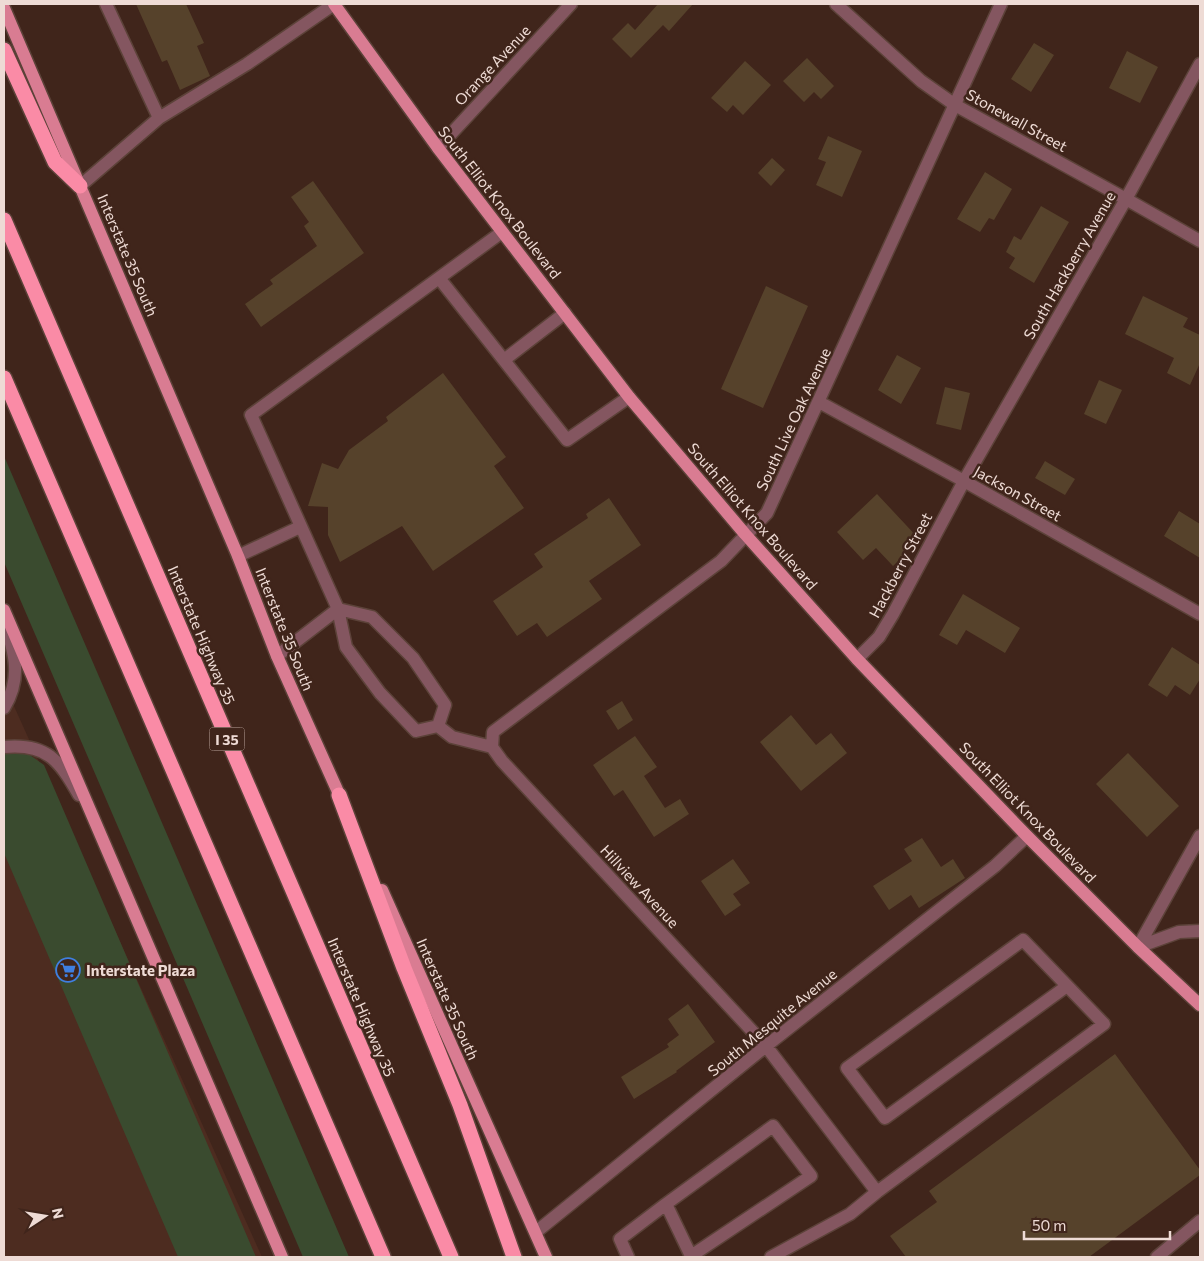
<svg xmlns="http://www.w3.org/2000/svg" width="1204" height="1261" font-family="Commissioner,sans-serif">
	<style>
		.built { fill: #4d2c20 }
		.green { fill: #3a4b2f }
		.building { fill: #56422b }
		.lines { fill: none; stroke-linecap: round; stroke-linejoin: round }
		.minor-casing { stroke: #5c4239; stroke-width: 15 }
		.major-casing { stroke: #5c4239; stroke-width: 15 }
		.highway-casing { stroke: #5c4239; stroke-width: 18 }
		.minor { stroke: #845660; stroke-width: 12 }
		.major { stroke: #d97c92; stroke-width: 12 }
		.highway { stroke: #fa8ba6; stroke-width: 15 }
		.labels { text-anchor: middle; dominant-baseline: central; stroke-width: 5; stroke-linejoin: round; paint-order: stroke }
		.shield { fill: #40251b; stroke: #baa49d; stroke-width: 1 }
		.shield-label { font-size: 14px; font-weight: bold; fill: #eedbd5 }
		.street-label { font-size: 15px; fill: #eedbd5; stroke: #40251b }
		.poi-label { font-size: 15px; font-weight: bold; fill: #eedbd5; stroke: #40251b; text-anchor: start }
	</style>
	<rect width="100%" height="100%" fill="#40251b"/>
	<!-- built -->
	<path class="built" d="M4,684L262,1257H4Z"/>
	<!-- green -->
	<path class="green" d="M4,456L349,1257H303L4,562Z
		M4,752L27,753L44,765L256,1257H178L4,853Z"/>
	<!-- building -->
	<path class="building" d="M136,4H186L204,43L197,46L210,76L180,90L167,60L162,62Z
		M658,4H693L669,31L663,25L631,58L612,39L628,23L635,30Z
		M1034,43L1054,55L1031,92L1011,79Z
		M1127,51L1158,67L1140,103L1109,88Z
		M807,58L834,86L821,99L814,92L804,102L783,81Z
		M745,61L771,85L743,115L733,105L727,112L711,98Z
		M828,136L862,151L842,197L816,185L826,162L818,159Z
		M772,158L785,170L771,186L758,173Z
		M985,172L1012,189L994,220L989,218L980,232L957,219Z
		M313,181L364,253L261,327L245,304L273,284L270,280L317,246L304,226L309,222L291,197Z
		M1041,206L1069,222L1034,283L1009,268L1015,258L1006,252L1014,236L1021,240Z
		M766,286L808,306L763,408L721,389Z
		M1143,296L1188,318L1183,327L1200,335V363L1190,385L1167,373L1174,358L1125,334Z
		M897,355L921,368L901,404L878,390Z
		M443,373L506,457L494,466L524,508L433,571L402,526L340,562L328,535V507L308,506L322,463L338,469L349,450L388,421L386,417Z
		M1099,380L1122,390L1106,424L1084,414Z
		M945,387L970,393L961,430L936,424Z
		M1045,461L1075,479L1065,495L1035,478Z
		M877,494L920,540L893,566L876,548L863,560L837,532Z
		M609,498L641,545L589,581L602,599L547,637L537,623L517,636L493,601L543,567L534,554L588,518L586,514Z
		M1179,511L1200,524V558L1164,536Z
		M963,594L1020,628L1005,653L966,630L957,645L939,635Z
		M1172,647L1200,665V679L1190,695L1175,685L1167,697L1148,685Z
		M622,701L633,720L618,730L606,711Z
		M791,715L816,745L831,733L847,753L801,791L760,742Z
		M635,736L657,767L644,776L665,808L680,799L689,814L654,837L623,790L614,796L593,765Z
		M1128,753L1179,806L1147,837L1096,784Z
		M922,838L941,867L953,859L965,878L919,908L911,895L889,910L873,886L912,861L904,849Z
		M733,859L750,883L733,894L741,905L725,916L701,881Z
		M688,1004L715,1042L676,1071L677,1072L634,1099L621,1077L669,1047L667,1044L679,1035L668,1019Z
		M1115,1054L1200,1170V1175L1089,1257H906L890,1236L937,1202L929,1191Z"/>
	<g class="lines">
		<!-- minor casing -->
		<g class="minor-casing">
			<path id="minor" d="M106,4L159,118
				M836,4L921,81L955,105L1126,199L1200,241
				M438,148L571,4
				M80,186L159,118L247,64L334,4
				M439,278L567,440L629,397
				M504,360L565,313
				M819,402L964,481L1200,614
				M238,556L300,527
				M277,656L338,609L372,617L413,658L445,705L438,726L416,731L380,693L346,647L338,609L251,415L502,232
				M857,659L879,637L893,614L964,481L1126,199L1200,64
				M4,708C22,678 15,654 5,623
				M438,726L452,737L492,747
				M4,747C47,743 59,760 79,795
				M492,747L493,732L721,561L767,513L1001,4
				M492,747L502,761L766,1046L877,1192L850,1214L771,1257
				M1138,947L1200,836
				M1138,947L1179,932L1200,931
				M877,1192L1104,1024L1023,940L847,1068L885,1118L1067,986
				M536,1232L766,1046L995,866L1027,836
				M691,1256L811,1176L773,1126L666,1204L691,1256L692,1257
				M628,1257L620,1239L666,1204
				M1157,1257L1200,1221"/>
		</g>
		<!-- major casing -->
		<g class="major-casing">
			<path id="major" d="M334,4L438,148L629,397L745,534L857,659L1027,836L1138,947L1200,1005
				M4,8L238,556L277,656L343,803
				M4,610L282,1257
				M382,890L546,1257"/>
		</g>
		<!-- highway casing -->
		<g class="highway-casing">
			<path id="highway" d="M4,50L55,162L80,186
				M4,220L451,1257
				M4,378L383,1257
				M339,795L404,968L460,1105L514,1257"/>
		</g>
		<!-- minor -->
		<use href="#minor" class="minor"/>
		<!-- major -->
		<use href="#major" class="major"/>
		<!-- highway -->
		<use href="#highway" class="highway"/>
	</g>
	<!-- icons -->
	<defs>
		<g id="supermarket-ring" transform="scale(1.25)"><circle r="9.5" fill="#40251b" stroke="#3f7fe0" stroke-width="1.5"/><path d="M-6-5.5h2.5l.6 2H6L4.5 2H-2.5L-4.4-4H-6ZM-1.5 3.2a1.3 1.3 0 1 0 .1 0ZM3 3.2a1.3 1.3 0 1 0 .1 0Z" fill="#3f7fe0"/></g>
	</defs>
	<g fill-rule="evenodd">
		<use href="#supermarket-ring" x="68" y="970"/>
	</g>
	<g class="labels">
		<!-- shield labels -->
		<rect class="shield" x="209.5" y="727.5" width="35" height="23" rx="4"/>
		<g class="shield-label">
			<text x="227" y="739">I 35</text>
		</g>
		<!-- street labels -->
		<g class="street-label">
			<text transform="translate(492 65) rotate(-47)">Orange Avenue</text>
			<text transform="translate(1017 120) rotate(29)">Stonewall Street</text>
			<text transform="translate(500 202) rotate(52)">South Elliot Knox Boulevard</text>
			<text transform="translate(128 255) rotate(67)">Interstate 35 South</text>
			<text transform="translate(1069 265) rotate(-60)">South Hackberry Avenue</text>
			<text transform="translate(793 419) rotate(-65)">South Live Oak Avenue</text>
			<text transform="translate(1018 493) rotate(29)">Jackson Street</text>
			<text transform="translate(753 516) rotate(49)">South Elliot Knox Boulevard</text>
			<text transform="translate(900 565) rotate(-62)">Hackberry Street</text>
			<text transform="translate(285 629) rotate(68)">Interstate 35 South</text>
			<text transform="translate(202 635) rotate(67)">Interstate Highway 35</text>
			<text transform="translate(1028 812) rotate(46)">South Elliot Knox Boulevard</text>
			<text transform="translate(640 886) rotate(47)">Hillview Avenue</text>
			<text transform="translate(448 999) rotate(66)">Interstate 35 South</text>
			<text transform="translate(362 1007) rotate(67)">Interstate Highway 35</text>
			<text transform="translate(772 1022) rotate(-39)">South Mesquite Avenue</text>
		</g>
		<!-- poi labels -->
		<g class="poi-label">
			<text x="86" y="970">Interstate Plaza</text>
		</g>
	</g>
	<!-- border -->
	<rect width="1204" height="1261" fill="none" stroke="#eedbd5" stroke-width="10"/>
	<!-- north arrow -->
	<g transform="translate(45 1216) rotate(78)" stroke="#40251b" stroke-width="4" paint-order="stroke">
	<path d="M0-4L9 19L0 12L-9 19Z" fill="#eedbd5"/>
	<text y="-8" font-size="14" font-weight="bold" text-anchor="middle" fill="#eedbd5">N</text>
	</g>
	<!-- scale -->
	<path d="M1024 1231v8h146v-8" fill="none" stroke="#eedbd5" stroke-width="2.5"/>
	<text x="1032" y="1231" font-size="15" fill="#eedbd5" stroke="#40251b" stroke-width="4" paint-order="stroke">50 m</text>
</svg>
